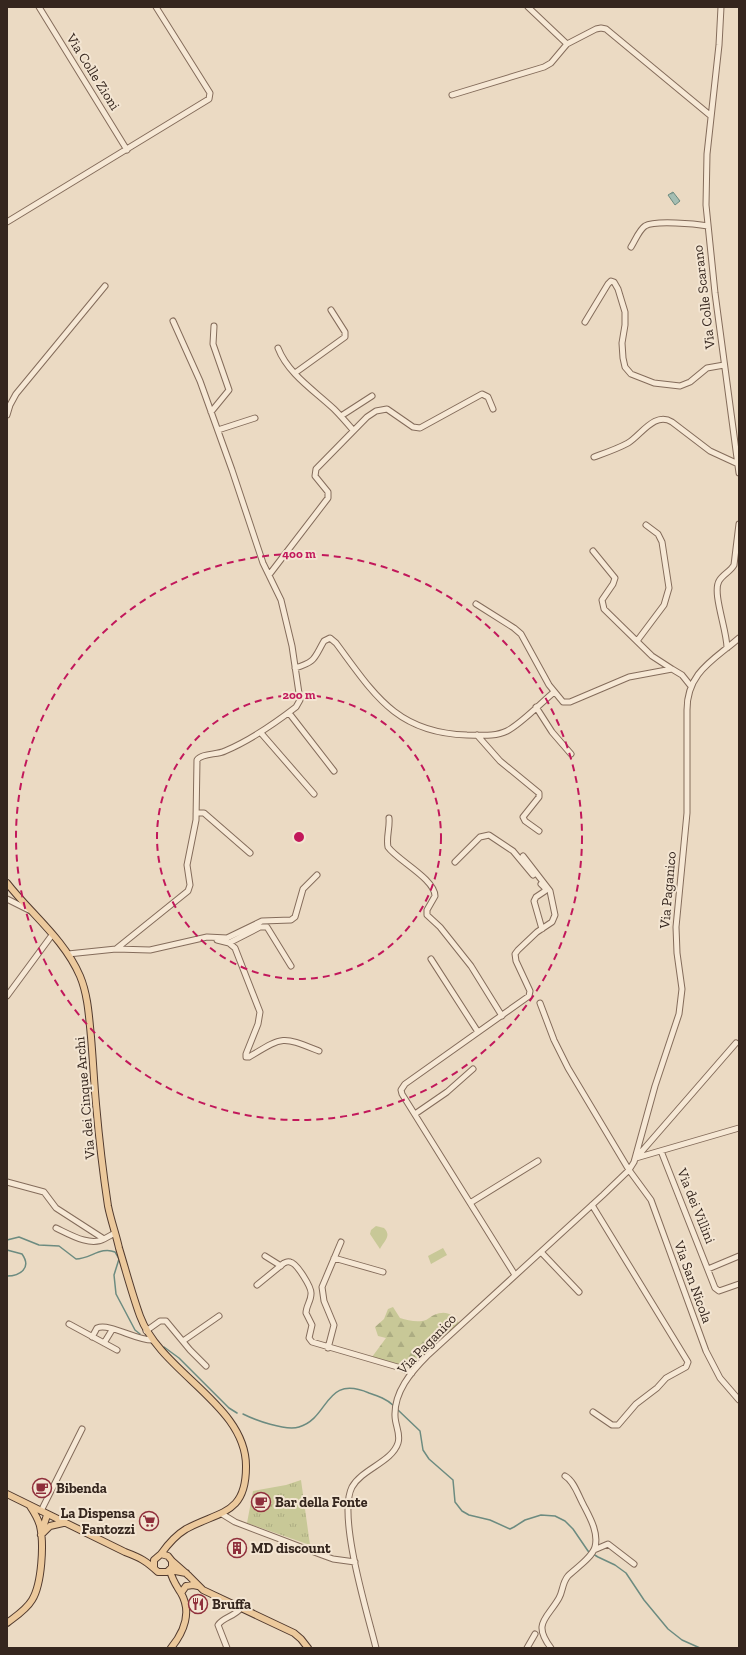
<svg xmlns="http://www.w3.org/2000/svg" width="746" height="1655" font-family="'Zilla Slab',serif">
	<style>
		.grass { fill: #c8c897 }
		.forest { fill: url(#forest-firs) }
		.park { fill: url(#park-tufts) }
		.water { fill: url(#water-ripples); stroke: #6c8b80 }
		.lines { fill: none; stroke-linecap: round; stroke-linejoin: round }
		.stream { stroke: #6c8b80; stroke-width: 1.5 }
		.minor-casing { stroke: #846c5b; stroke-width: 7 }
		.major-casing { stroke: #523b2f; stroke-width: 8 }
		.minor { stroke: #f6e8d5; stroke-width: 5 }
		.major { stroke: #ecc99c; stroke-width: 6 }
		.ring { fill: none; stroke: #c2185b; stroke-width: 2; stroke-dasharray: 7 5 }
		.labels { text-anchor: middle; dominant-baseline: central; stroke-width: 4; stroke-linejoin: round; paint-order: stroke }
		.street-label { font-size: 14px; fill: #35261e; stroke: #f3e5d2 }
		.poi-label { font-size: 14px; font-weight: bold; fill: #35261e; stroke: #f3e5d2; text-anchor: start }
		.centre { fill: #c2185b; stroke: #f3e5d2; stroke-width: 2 }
		.ring-label { font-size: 12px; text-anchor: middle; font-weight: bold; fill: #c2185b; stroke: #f3e5d2; stroke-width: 4; stroke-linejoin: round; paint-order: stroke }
	</style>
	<defs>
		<pattern id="forest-firs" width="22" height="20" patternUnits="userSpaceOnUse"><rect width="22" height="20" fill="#c8c897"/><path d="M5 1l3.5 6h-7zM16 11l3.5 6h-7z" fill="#acac82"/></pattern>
		<pattern id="park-tufts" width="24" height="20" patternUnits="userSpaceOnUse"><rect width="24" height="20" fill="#c8c897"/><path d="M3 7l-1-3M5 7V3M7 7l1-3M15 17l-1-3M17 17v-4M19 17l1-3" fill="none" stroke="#acac82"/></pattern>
		<pattern id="water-ripples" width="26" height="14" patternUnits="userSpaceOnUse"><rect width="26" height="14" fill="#a5beb3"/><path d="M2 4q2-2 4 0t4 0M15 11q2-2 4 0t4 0" fill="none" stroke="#879a91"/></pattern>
	</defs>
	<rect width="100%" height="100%" fill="#ebdac3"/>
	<!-- grass -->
	<path class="grass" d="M376,1226L384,1228C392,1236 384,1241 380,1249L370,1234L371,1230Z
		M443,1248L447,1255L431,1264L428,1256Z"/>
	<!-- forest -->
	<path class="forest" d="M393,1307L400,1318C407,1320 414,1322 422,1321C426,1321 430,1317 434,1315C446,1310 452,1314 459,1323L419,1360L412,1370L405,1366L372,1357L386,1338L378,1336L375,1327L384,1319L388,1309Z"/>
	<!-- park -->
	<path class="park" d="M301,1480L310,1545L247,1523L253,1491L286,1485Z"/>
	<!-- water -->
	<path class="water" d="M673,192L680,201L675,205L668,195Z"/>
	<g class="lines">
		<!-- stream -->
		<path class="stream" d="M7,1240L19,1237L39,1245L59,1246L76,1259C90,1259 101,1246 115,1252L119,1259L114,1275L116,1294L135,1330L140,1334
			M7,1250L22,1254C32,1268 20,1276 7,1276
			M164,1347L179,1358L229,1408L237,1413
			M398,1410L420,1431L423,1450L429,1459L453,1480L455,1502L462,1511L469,1515L490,1520L510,1529L514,1527L525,1520L541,1515L555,1516L565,1521L573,1529L588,1551L598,1557L615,1565L626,1573L644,1600L668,1629L682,1640L700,1648
			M243,1414C255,1420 285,1431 299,1427C330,1418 324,1374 369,1393C378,1396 387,1399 394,1406"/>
		<!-- minor casing -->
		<g class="minor-casing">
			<path id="minor" d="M39,7L127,150
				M528,7L567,44L596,29L601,28L606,29L711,116
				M721,7L719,45L707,154L706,205L715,293L739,473
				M452,95L544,67L551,63L567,44
				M7,222L209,99L210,93L156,7
				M631,247C635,241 639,230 645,226C655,220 696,224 708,226
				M585,322L608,284L611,281L614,282L618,289L625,312V325L622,343L623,358L625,367L631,374L654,383L680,386L690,382L707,368L724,365
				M278,348C288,374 315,391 334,409C341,416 347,423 353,430
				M295,373L345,337V332L331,310
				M211,412L229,390L213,344L214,326
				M7,415L10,405L16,394L105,286
				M341,416L372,396
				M218,430L255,418
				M594,457C605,453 617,449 628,443C641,435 655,411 672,422L710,451L736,463
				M593,551L615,578L613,584L602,600L604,609L652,656L672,669
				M269,575L328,498V492L315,476L316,469L367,417L376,411L387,409L413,427L420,428L482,394L488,397L493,409
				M476,604L514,628L521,634L549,685L563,702H570L629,677L672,669L682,675L690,685
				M637,641L664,605L669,588L662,542L658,534L646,525
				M727,648C727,630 712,593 719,581C723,574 730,572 734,565L739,524
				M295,668C316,662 314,658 324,641L330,638L336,643C374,694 396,733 467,735C480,735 495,737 507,731C521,724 541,703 554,692
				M536,707L552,732L571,754
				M289,713L334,771
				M261,733L314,794
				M477,735L500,761L539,793V797L523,817L525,821L539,831
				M196,813H204L250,853
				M389,818C390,828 386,837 388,847C397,860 435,879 435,896L427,910V915L440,927L471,966L502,1016
				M455,862L480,837L489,835L513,851L533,875
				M541,884L545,888V891L536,897L534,901L542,929
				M7,899L29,910
				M217,940L229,943L260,927H267L291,966
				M229,943L235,948L260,1012L258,1024L246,1054V1057H249C284,1036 281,1036 319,1051
				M116,949L150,950L207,937L227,938L262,921L291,920L295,917L303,889L317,875
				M68,954L116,949L188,891L190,885L187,865L196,820L197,760C202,753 217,755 225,751C251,740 274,724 296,707L300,700L292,646L281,600L263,563L232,470L200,381L173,321
				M431,959L478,1032
				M7,996L52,935
				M540,1003L554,1040L568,1068L629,1170L651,1200L706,1351L720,1378L739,1400
				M415,1114L447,1092L473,1069
				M661,1151L715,1288L719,1291L739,1284
				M636,1158L736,1043
				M636,1158L739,1128
				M7,1182L44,1192L56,1208L104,1239L115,1233
				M470,1203L538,1161
				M592,1205L688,1362L686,1367L666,1378L657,1388L636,1404L618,1425H612L593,1412
				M56,1228C69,1234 90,1247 104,1239
				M541,1252L579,1292
				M265,1256L281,1266
				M334,1258L383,1272
				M708,1269L739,1256
				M515,1275L402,1094L401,1090L405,1084L529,996L530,991L516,961L515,954L518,950L537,932L552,922L555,915L550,891L523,856
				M257,1285L284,1263C287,1262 288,1261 290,1262C297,1263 312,1288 311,1294C311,1301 306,1306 306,1313L312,1325L309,1338L312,1342L401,1368L412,1373
				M69,1324L117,1350
				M146,1331L160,1321H166L190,1350L206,1366
				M92,1337L97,1328C110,1323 135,1340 152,1340
				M183,1341L219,1316
				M104,1343L112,1330
				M328,1348L334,1325L324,1301L322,1287L341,1242
				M41,1511L82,1429
				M222,1514L235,1522L322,1555L333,1559L355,1562
				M594,1550L608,1544L634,1564
				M227,1648L218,1625C223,1617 234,1617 241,1608
				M376,1648C368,1615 337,1516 352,1487C362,1469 392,1462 398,1443C401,1434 395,1425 395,1416C394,1392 411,1372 427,1356L603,1195L629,1170L634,1162L655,1086L679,1014L682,989L677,953L676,927L687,813V710C687,672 714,660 739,638
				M527,1648L535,1634
				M551,1648C532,1623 547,1619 559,1598C563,1591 562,1583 568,1576C576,1568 592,1558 595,1547C599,1532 589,1516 583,1504C578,1495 574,1481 565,1476"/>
		</g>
		<!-- major casing -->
		<g class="major-casing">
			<path id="major" d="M7,883C31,914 64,939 80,976C88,995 89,1017 91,1037C93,1060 94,1082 96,1104C99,1138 103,1173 108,1206C111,1221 116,1234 119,1248C126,1271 132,1294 140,1316C161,1373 247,1405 246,1467C246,1515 219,1511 186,1529C176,1535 168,1544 161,1554
				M7,1494L125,1552C141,1558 146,1561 158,1572H167L172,1567V1561L168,1556L161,1554L154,1560V1567
				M42,1531L47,1515
				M41,1535L50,1526L63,1523
				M172,1561L189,1576L203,1590L294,1633L301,1639L308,1648
				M181,1593L186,1586L193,1585L198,1586
				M7,1623C16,1616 26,1610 32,1600C42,1584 44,1543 40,1526C38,1518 34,1512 30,1506
				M171,1648C184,1632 192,1612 181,1593C176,1585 172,1580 170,1570L186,1573"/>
		</g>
		<!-- minor -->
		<use href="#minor" class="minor"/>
		<!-- major -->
		<use href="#major" class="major"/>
	</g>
	<!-- distance rings -->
	<g class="ring">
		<circle cx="299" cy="837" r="142"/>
		<circle cx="299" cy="837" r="283"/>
	</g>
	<!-- icons -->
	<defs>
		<g id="cafe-ring" transform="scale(1)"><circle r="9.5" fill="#f3e5d2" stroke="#8f2f3b" stroke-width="1.5"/><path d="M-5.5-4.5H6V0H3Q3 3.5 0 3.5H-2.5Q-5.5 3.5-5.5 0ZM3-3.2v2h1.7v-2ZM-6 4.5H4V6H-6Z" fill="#8f2f3b"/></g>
		<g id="supermarket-ring" transform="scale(1)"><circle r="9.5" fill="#f3e5d2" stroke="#8f2f3b" stroke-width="1.5"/><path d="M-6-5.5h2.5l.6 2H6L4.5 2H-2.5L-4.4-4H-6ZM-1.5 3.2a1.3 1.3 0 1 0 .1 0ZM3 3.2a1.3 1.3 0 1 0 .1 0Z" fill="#8f2f3b"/></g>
		<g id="building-ring" transform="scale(1)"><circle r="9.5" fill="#f3e5d2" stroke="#8f2f3b" stroke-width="1.5"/><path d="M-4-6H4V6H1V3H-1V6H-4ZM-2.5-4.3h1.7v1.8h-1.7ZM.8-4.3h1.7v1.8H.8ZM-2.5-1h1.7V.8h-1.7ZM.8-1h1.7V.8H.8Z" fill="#8f2f3b"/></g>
		<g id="restaurant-ring" transform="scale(1)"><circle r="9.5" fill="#f3e5d2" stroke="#8f2f3b" stroke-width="1.5"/><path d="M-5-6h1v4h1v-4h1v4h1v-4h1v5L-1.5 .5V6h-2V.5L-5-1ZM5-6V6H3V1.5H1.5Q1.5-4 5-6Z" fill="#8f2f3b"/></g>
	</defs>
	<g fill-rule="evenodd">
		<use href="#cafe-ring" x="42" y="1488"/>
		<use href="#cafe-ring" x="261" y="1502"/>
		<use href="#supermarket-ring" x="149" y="1521"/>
		<use href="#building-ring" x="237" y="1548"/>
		<use href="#restaurant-ring" x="198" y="1604"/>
	</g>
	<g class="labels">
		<!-- street labels -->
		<g class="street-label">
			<text transform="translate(93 72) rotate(58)">Via Colle Zioni</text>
			<text transform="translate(704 297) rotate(-97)">Via Colle Scarano</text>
			<text transform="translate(668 890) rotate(-85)">Via Paganico</text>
			<text transform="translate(85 1098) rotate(-95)">Via dei Cinque Archi</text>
			<text transform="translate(696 1206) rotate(68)">Via dei Villini</text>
			<text transform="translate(693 1282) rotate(70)">Via San Nicola</text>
			<text transform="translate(427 1344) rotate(-46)">Via Paganico</text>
		</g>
		<!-- poi labels -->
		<g class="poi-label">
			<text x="56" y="1488">Bibenda</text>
			<text x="275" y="1502">Bar della Fonte</text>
			<text x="135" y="1513" text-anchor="end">La Dispensa<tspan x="135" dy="16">Fantozzi</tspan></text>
			<text x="251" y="1548">MD discount</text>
			<text x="212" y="1604">Bruffa</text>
		</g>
	</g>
	<circle cx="299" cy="837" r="6" class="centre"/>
	<g class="ring-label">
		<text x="299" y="558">400 m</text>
		<text x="299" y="699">200 m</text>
	</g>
	<!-- border -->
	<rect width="746" height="1655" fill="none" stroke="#35261e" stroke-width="16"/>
</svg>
